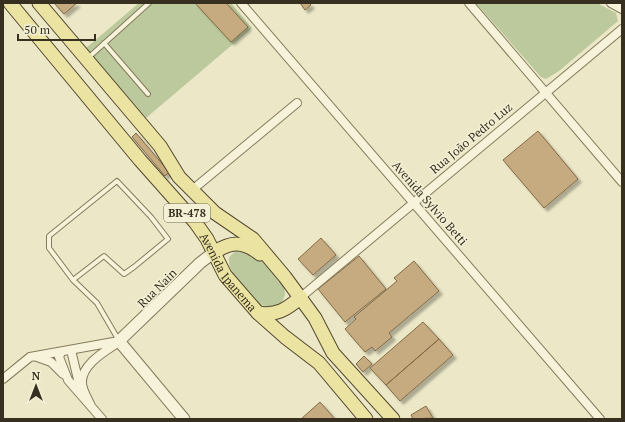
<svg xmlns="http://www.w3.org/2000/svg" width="625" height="422" font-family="'PT Serif',serif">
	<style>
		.green { fill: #bbc99c }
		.building { fill: #c7ab80; stroke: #836a45; filter: url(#shadow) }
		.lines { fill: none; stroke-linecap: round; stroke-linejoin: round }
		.service-casing { stroke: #867b5e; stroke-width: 6 }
		.minor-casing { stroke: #867b5e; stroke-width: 10 }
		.tertiary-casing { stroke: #867b5e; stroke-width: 13 }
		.primary-casing { stroke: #544831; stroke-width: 15 }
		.service { stroke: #f7f3da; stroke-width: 4 }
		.minor { stroke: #f7f3da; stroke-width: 8 }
		.tertiary { stroke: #f7f3da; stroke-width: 11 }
		.primary { stroke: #ebe3a2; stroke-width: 13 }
		.labels { text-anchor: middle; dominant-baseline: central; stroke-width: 3; stroke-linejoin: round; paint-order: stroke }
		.shield { fill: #f3f0d6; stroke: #6f6a57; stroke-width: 1 }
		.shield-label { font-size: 11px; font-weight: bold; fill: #373020 }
		.street-label { font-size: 12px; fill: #373020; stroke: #f3f0d6 }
	</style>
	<defs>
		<filter id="shadow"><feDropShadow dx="3.5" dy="3.5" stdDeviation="1" flood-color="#0004"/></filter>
	</defs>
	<rect width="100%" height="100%" fill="#ebe7c7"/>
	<!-- green -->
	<path class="green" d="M139,3H231L252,28L146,118L86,48Z
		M476,3H597L616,13L618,21L559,71L546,79L541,77Z
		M245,250L255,254L284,285L285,295L281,304L273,307L260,305C248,292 227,276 229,257L236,251Z"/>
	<!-- building -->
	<path class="building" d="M54,3H77L64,14Z
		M195,3H226L248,27L231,42Z
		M300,3H309L311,5L305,10Z
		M538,131L578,179L544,208L503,160Z
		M136,133L169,172L165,176L132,137Z
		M321,238L336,255L313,275L298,259Z
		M359,256L386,289L345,322L318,289Z
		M414,261L439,291L389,333L392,337L375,351L372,347L365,352L345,329L356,319L354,317L397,281L394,278Z
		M423,322L439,339L386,385L370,368Z
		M439,339L453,355L400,401L386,385Z
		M364,356L372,364L363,372L356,364Z
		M320,402L335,419H301Z
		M426,406L433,418L413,419L411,415Z"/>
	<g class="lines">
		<!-- service casing -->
		<g class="service-casing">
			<path id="service" d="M104,43L148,94
				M88,58L149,3
				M73,280L104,256L124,274L134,267L168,239L151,217L117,181L49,236V248L73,280L97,303L118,339"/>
		</g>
		<!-- minor casing -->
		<g class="minor-casing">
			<path id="minor" d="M241,3L600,419
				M469,3L622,182
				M611,3L622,9
				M191,191L297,103
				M301,297L622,29
				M71,350L80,388
				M61,352L59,357L68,380L102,419
				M37,357L51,362L63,374
				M3,379L30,357L119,341
				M91,406C88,399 82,390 82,383C81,365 104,352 116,344"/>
		</g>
		<!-- tertiary casing -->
		<g class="tertiary-casing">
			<path id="tertiary" d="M184,419L119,341L200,263L213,253"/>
		</g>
		<!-- primary casing -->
		<g class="primary-casing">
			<g id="primary">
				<path id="s1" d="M10,3L140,160L195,222L207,239L225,275L258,313L285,337L319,363L366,419"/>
				<path d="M39,3L160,146L179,177L215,213L253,239L285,277L315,318L333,353L393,419"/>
				<path d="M213,253C232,241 243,241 260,254"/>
				<path d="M258,313C277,316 287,309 301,297"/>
			</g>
		</g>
		<!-- service -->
		<use href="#service" class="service"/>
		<!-- minor -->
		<use href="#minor" class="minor"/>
		<!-- tertiary -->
		<use href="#tertiary" class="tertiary"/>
		<!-- primary -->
		<use href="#primary" class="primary"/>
	</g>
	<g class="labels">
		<!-- shield labels -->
		<rect class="shield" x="164" y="204" width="46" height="18" rx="3"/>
		<g class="shield-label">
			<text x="187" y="213">BR-478</text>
		</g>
		<!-- street labels -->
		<g class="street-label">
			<text transform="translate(471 138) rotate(-40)">Rua João Pedro Luz</text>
			<text transform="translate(430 203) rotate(49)">Avenida Sylvio Betti</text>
			<text stroke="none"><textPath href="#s1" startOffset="347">Avenida Ipanema</textPath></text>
			<text transform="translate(157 288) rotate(-45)">Rua Nain</text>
		</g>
	</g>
	<!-- border -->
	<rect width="625" height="422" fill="none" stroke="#373020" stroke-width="8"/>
	<!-- north arrow -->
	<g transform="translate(36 386)" stroke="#f3f0d6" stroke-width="3" paint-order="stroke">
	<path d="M0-3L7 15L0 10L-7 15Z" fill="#373020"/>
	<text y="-6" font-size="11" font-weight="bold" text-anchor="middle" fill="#373020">N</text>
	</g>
	<!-- scale -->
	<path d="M18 34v6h77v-6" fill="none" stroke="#373020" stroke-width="2"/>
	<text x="24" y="34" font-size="12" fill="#373020" stroke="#f3f0d6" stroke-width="3" paint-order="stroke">50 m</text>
</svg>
